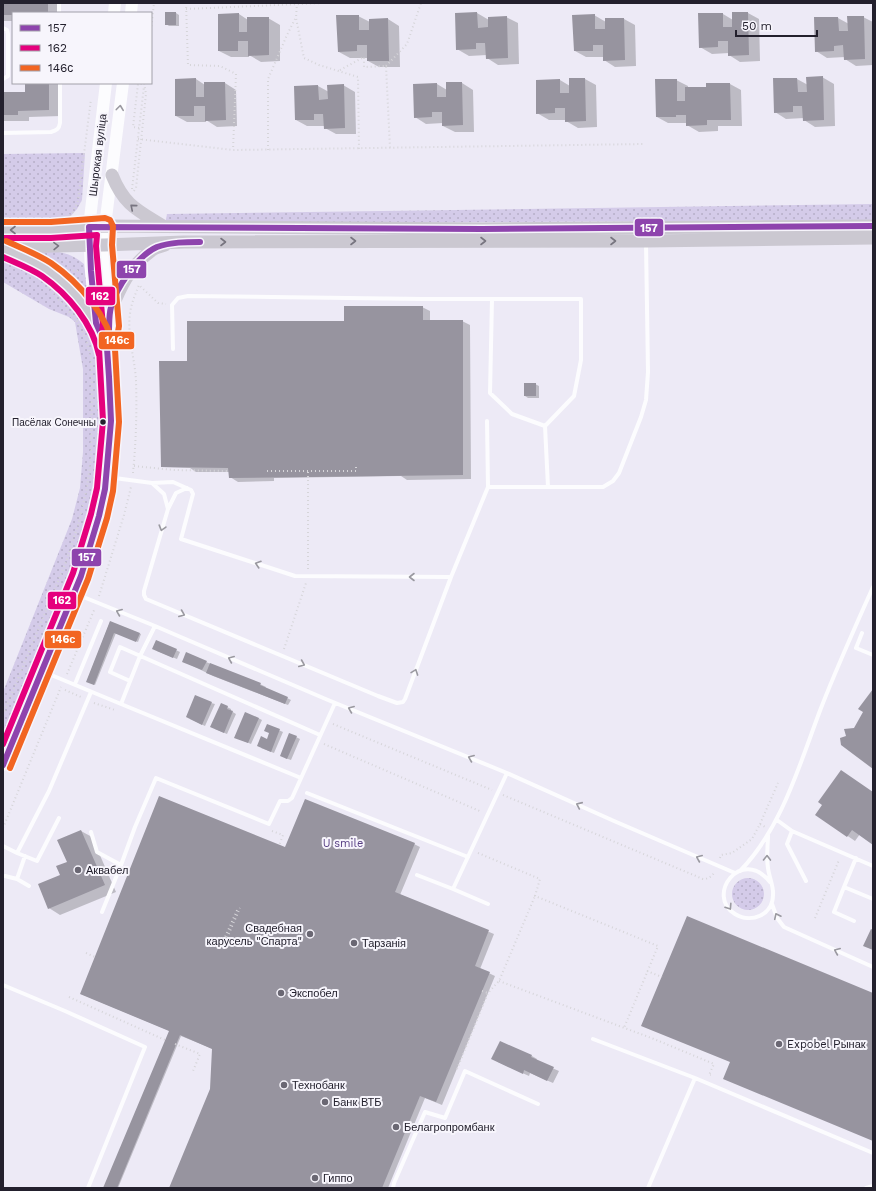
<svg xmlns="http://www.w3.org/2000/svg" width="876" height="1191" font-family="'Work Sans',sans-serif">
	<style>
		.grass { fill: url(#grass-dots) }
		.shadow { fill: #0003 }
		.building { fill: #97949f }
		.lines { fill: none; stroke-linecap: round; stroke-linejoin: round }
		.path { stroke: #d6d5d9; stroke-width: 2; stroke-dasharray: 1 3; stroke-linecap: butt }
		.lane { stroke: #fcfcfe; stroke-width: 4 }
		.secondary { stroke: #fcfcfe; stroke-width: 12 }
		.primary { stroke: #cbc8d1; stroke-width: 13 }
		.bus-1-casing { stroke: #f7f5fc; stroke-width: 9 }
		.bus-2-casing { stroke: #f7f5fc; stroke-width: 9 }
		.bus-3-casing { stroke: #f7f5fc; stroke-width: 9 }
		.bus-1 { stroke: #8e44ad; stroke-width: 6 }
		.bus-2 { stroke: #e5007d; stroke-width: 6 }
		.bus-3 { stroke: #f26522; stroke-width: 6 }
		.oneway { stroke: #9a99a0 }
		.oneway2 { stroke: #77747f }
		.bus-dot { fill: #23202d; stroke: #f7f5fc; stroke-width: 1.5 }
		.poi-dot { fill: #6a6773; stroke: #f7f5fc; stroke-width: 1.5 }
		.labels { text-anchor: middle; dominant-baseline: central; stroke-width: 4; stroke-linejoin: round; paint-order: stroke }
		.bus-label { font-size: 10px; fill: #23202d; stroke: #f7f5fc; text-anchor: end }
		.street-label { font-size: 11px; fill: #23202d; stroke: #f7f5fc }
		.park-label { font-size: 11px; fill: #553c82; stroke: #f7f5fc }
		.poi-label { font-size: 11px; fill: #23202d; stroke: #f7f5fc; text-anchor: start }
		.line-badge { stroke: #f7f5fc; stroke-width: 1.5 }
		.badge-label { font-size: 11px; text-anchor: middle; font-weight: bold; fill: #fff }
	</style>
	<defs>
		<pattern id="grass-dots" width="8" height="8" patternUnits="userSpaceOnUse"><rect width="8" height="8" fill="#d4cbe9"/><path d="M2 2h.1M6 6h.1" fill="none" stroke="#b6aec8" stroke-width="1.8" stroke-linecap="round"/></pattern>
	</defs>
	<rect width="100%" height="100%" fill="#edeaf6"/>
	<!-- grass -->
	<path class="grass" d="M85,153L82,200L77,209L70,217L60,223H3V154Z
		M873,204V220L165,224L167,214Z
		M54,251C66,253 75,256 84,264L97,360L100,412L98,449L93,486L78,550L3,733V692L72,519L80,488L83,452V369L75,322L69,317L49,309L3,282V252Z
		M732 894a16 16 0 1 1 32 0a16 16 0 1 1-32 0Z"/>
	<!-- shadow -->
	<path class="shadow" d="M3,3H58L59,13H13V21H3Z
		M176,13L179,15V26H169L166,24Z
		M477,13L489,20L506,17L518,23L519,64L498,65L487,58V55L469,56L457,49Z
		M748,13L759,19L760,61L740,62L729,55V53L712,54L700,47L723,14L733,20Z
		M239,14L248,20L268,18L280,25V61L261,62L249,55V57H231L219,51Z
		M594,15L606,22L624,19L635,25L636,66L615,67L604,60V57H586L575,51Z
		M358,16L370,22L388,19L399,26L400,67H379L368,61V58H350L339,52Z
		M863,17L873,22V65L856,66L845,59V57L827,58L816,51L815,18H838L849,24Z
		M822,77L834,84L835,126L815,127L804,120V118L786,119L775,112L774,79H797L808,85Z
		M196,79L205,85L225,83L236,90L237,126L217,127L206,120V122H187L176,116Z
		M585,79L596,85L597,127L578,128L566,121V120H549L537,113L560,80L570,86Z
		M676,80L688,86V88H707L730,84L741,90L742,126H718V131L699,132L687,125V123H668L657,117Z
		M26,83H60L61,116L29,117V121H3V93H26Z
		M462,83L473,90L474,132H455L443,126V123L426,124L415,117L437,84L447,90Z
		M343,85L355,92L356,134H336L325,128V126H307L296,120L318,86L329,92Z
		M422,307L430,311V321H462L470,325L471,479L407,480L401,476L274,478V481L238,482L230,477L229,472H196L190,468L162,467L188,362L345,322Z
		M535,384L539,386V398H528L525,396Z
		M110,622L141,634L138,642L116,633L95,685L87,681Z
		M157,641L180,652L177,659L157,651Z
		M206,662L260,684L266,687L265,689L287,698L291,700L288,705L213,676L187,663Z
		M211,703L215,704L205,726L190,719Z
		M221,704L231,709V711L236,714L227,734L215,729Z
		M258,718L262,720L251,744L239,739Z
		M267,725L283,732L274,753L261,748L268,740L270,733Z
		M296,737L300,739L291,760L285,758Z
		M873,793V844L860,834L855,841L817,815Z
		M81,831L92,837L116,892L60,915L49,908L61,876Z
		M414,844L420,847L400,895L494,934L480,969L495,976L442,1105L425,1098L388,1188H170L211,1090L213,1049L181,1036L118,1188H104L170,1031L81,994L285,849Z
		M500,1042L532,1056L537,1059L536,1061L559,1071L553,1083L530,1073L529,1076L498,1062Z"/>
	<!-- building -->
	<path class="building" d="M3,3H48V13H13V15H3Z
		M165,12H176V25H165Z
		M477,12L478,28L488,27V17L507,16L508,58L486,59L485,43H476V49L456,50L455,13Z
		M732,12H748L749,55L728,56V41H718V47L699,48L698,13H723V27H732Z
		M239,13V32H247V17H269V55L248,56V41H238V51H218V14Z
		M595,14V29H605V18H624L625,60L603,61V45H593V51H574L572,15Z
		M336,15H359V30H369V19L388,18L389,61H367V45H357V51L338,52Z
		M847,16H864L865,59L844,60L843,45L834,46V51L815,52L814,17H838L839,31H848Z
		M823,76L824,120L803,121L802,106H793V112L774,113L773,78H797L798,92H807L806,77Z
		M196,78V97H204V82H225L226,120L205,121V106H194V116H175V79Z
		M569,78H585L586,121L565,122V108H555V113L536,114V80L560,79V93H569Z
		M655,79H677V101H685V87H706V83H730L731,120H707V125L686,126V115H676V117H656Z
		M446,82H462L463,125L442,126V112H432V117L414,118L413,84L437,83V97H446Z
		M25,83H49V110L18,111V115H3V92H25Z
		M344,84L345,128L324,129L323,114H314V120H295L294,86L318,85L319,100L328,99L327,85Z
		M344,306H423V320H463V475L229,478L228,468L161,467L159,361H187V321H344Z
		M524,383H536V396H524Z
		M110,621L140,633L136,642L114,633L94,685L86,682Z
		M156,640L177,649L173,658L152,649Z
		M186,652L207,661L202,670L182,662Z
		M210,663L261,683L260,685L288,697L285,704L206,673Z
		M873,689V769L841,745L840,738L846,736L844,729L854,728L863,712L858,709Z
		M195,695L212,702L202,725L186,717Z
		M221,703L228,706L227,709L233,711L224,733L210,727Z
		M245,712L259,718L248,743L234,738Z
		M267,724L280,729L271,752L257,746L261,736L267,739L269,733L264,731Z
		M289,733L297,736L287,759L280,756Z
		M841,770L873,792V845L852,830L847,837L815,815L822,805L818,802Z
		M159,796L285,847L305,799L415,843L395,892L489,930L475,966L490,972L436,1102L420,1096L382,1188H169L210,1089L212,1049L180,1035L117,1188H103L169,1031L80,994Z
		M81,830L105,885L48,909L38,884L60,875L56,866L67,862L57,840Z
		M687,916L873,993V1141L723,1079L730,1062L641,1026Z
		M871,929L873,930V950L863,946Z
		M500,1041L532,1055L531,1057L554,1067L547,1081L524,1070L523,1074L491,1059Z"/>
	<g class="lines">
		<!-- path -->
		<path class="path" d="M186,3L188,65L220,66L236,74L233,150
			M297,3L296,18L304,58L319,65L358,77L359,149
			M186,9L323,3
			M151,30L154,3
			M386,66L407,44L421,3
			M340,70L364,57V67L386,66L390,148
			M139,128L133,127L138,84H145
			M138,139L233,150L644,144
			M268,150V79L287,35L295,19
			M132,189L144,86
			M134,191L136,188L146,94L144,83
			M66,217L72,214L78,201L91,99
			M65,270L80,271
			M92,422L101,421
			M134,466L174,470L229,471
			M267,471H356V465
			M133,473C136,442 137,412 136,381C135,359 127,336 130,314C131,304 135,295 139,285L158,303L166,304
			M308,569V470
			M99,596L124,515L131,487
			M284,649L306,583
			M67,674L95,608
			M65,690L81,697
			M94,703L115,710
			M3,715L66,562L78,525L87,488L91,458L92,380L91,358L86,339L77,321L48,287
			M333,724L492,790
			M324,744L482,812
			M503,795L703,879C708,879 713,876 714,872
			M760,824L778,783
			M3,828L61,687
			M272,831L283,835L279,846
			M478,853L540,879L535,896L658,946L624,1028
			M720,858L721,855L732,853L752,839L760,824L765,827
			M815,918L839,860
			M222,944L238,908
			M224,945L240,908
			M86,953L95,957
			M647,971L662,977
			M499,981L654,1039L714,1064L709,1075H711
			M482,991L488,993
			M69,997L165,1040
			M175,1044L200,1054L193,1071
			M457,1069L488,993L499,981L535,896"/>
		<!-- lane -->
		<path class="lane" d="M59,3V13
			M3,28L7,30L8,34V76L3,79
			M3,133L51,132C57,130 59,129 60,123V83
			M492,299L490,393L512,414L545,426
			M173,349L172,305L178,298L188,296L423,299H581V360L574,396L545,426L548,487
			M107,477L152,483L173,482L191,490L193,494L181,539L295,576L451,577
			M152,483L164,494L168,509L144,591V595L146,599L378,696L397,703L403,702L405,699L451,577L488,487L487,421
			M488,487H603L613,481L619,473L641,417L646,400L648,372L646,243
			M168,509L176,493L187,488
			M76,594L155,626L328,700L507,773L614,821L735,873
			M862,633L856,648L873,655
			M44,672L121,704L140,656L155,626
			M130,681L110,672L120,647L320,735
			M75,684L101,621
			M121,704L301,778
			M307,793L468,857
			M777,820L792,831L873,866
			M792,831L787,844L806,881
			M91,832L97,852L121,865L135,827L156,778L269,824L280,801H288L292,798L335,703
			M768,835C768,845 766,858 768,868C769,877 774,887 773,895C773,915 751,924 735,914C705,896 741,846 770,882
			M3,846L17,853L49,791L91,692
			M17,853L37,861L59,818
			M856,858L844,887L873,899
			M740,871C782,828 800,763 821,708C837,667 855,627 873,587
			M417,875L453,889L488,904
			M5,876L17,879L29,886
			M17,879L25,856
			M844,887L834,912L854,921
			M453,889L507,773
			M772,904L777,918L784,927L873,967
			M102,912L121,865
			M3,985L65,1011L145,1047L88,1188
			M593,1039L695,1078L873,1153
			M393,1188L394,1183L425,1112L445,1118L465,1071L538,1104
			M648,1188L695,1078
			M866,1188L873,1186"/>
		<!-- secondary -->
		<path class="secondary" d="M114,13L115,3
			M131,13L132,3
			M106,83L89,227L91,271L96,323L107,348
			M3,765L81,576L99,516L105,489L111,421L107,348L111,326L110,312L104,245L105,226L123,83"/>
		<!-- primary -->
		<path class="primary" d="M112,175C124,205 137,210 163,226
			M3,230H51L105,226L482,229L873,226
			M3,247L104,245L184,242L646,241L873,238
			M5,249L51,273L70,291L96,323
			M110,312C120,288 129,267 151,251C154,248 160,247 165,245"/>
		<!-- bus-1 casing -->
		<g class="bus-1-casing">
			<path id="bus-1" d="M108,341C110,330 108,318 111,307C116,288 138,255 157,247C171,242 186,242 200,242
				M3,765L81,576L99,516L105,489L111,421L109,377L107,348L96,323L91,271L89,227L482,229L873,226"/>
		</g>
		<!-- bus-2 casing -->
		<g class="bus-2-casing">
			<path id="bus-2" d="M3,238H51L97,235L96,246L103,326L99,348L103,421L97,488L91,514L73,573L3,744
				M3,257C16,263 30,268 42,276C68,294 93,324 99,355"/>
		</g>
		<!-- bus-3 casing -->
		<g class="bus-3-casing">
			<path id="bus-3" d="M3,222H51L105,218L110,220L113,226L112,245L119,326L115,349L119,422L113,491L107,518L88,579L10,768
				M6,241C21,248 37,254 51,263C80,283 108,316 115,351"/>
		</g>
		<!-- bus-1 -->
		<use href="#bus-1" class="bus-1"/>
		<!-- bus-2 -->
		<use href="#bus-2" class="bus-2"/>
		<!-- bus-3 -->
		<use href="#bus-3" class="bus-3"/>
	</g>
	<!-- one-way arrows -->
	<defs><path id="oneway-chevron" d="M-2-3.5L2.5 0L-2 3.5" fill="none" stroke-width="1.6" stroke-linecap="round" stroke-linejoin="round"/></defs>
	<g class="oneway">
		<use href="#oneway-chevron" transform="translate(120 108) rotate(-83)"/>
		<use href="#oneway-chevron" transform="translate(162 528) rotate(106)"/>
		<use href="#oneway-chevron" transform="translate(258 564) rotate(-162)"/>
		<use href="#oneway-chevron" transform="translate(412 577) rotate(-180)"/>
		<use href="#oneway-chevron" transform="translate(119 612) rotate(-158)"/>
		<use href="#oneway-chevron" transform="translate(182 614) rotate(22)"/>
		<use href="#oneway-chevron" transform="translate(231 659) rotate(-157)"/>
		<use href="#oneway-chevron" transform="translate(302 664) rotate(23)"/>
		<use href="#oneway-chevron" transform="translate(415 672) rotate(-70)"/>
		<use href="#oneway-chevron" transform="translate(351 709) rotate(-158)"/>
		<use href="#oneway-chevron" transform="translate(471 758) rotate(-158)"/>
		<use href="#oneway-chevron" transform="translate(579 805) rotate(-156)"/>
		<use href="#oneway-chevron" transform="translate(699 858) rotate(-157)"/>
		<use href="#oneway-chevron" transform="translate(767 858) rotate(-89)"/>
		<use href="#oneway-chevron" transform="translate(729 907) rotate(57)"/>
		<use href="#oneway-chevron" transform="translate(777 916) rotate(-116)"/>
		<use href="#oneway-chevron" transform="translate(837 951) rotate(-157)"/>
	</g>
	<g class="oneway2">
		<use href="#oneway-chevron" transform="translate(133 207) rotate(-140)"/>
		<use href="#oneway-chevron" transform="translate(13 230) rotate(-180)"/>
		<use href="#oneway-chevron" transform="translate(353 241)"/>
		<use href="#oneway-chevron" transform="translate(483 241)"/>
		<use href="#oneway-chevron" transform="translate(613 241)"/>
		<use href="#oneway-chevron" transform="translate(223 242)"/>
		<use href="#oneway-chevron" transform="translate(56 246) rotate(-1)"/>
	</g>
	<!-- markers -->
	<circle class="bus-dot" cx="103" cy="422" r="3.5"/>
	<g class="poi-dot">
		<circle cx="78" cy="870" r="4"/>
		<circle cx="310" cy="934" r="4"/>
		<circle cx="354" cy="943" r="4"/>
		<circle cx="281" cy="993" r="4"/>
		<circle cx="779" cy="1044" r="4"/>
		<circle cx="284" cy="1085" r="4"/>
		<circle cx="325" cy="1102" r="4"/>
		<circle cx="396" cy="1127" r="4"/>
		<circle cx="315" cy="1178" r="4"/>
	</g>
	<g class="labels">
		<!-- bus labels -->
		<g class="bus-label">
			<text x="96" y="422">Пасёлак Сонечны</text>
		</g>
		<!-- street labels -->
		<g class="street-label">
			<text transform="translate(98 155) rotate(-83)">Шырокая вуліца</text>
		</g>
		<!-- park labels -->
		<g class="park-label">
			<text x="343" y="843">U smile</text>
		</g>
		<!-- poi labels -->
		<g class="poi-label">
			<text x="86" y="870">Аквабел</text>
			<text x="302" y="928" text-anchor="end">Свадебная<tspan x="302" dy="13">карусель "Спарта"</tspan></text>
			<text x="362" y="943">Тарзанія</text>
			<text x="289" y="993">Экспобел</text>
			<text x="787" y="1044">Expobel Рынак</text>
			<text x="292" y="1085">Технобанк</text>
			<text x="333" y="1102">Банк ВТБ</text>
			<text x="404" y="1127">Белагропромбанк</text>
			<text x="323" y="1178">Гиппо</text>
		</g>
	</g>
	<g class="line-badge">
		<rect x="634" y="218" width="30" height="19" rx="4" fill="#8e44ad"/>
		<rect x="116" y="260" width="31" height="19" rx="4" fill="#8e44ad"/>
		<rect x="85" y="286" width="31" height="20" rx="4" fill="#e5007d"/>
		<rect x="98" y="331" width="37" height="19" rx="4" fill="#f26522"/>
		<rect x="71" y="548" width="31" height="19" rx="4" fill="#8e44ad"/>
		<rect x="47" y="591" width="30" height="19" rx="4" fill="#e5007d"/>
		<rect x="44" y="630" width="38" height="19" rx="4" fill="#f26522"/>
	</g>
	<g class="badge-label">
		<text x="649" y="232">157</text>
		<text x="132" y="273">157</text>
		<text x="100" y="300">162</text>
		<text x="117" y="344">146с</text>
		<text x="87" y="561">157</text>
		<text x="62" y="604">162</text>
		<text x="63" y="643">146с</text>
	</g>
	<!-- border -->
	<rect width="876" height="1191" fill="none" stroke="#23202d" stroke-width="8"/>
	<!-- legend -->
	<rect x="12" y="12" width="140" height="72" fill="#f7f5fc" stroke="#a2a0a9"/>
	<rect x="20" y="25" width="20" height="6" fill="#8e44ad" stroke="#a2a0a9"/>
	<text x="48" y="32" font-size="12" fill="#23202d">157</text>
	<rect x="20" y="45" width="20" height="6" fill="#e5007d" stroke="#a2a0a9"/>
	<text x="48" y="52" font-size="12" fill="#23202d">162</text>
	<rect x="20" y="65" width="20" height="6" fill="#f26522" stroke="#a2a0a9"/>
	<text x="48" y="72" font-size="12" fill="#23202d">146с</text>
	<!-- scale -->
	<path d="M736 30v6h81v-6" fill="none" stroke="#23202d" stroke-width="2"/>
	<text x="742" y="30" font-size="12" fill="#23202d" stroke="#f7f5fc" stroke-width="3" paint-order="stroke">50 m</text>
</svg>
